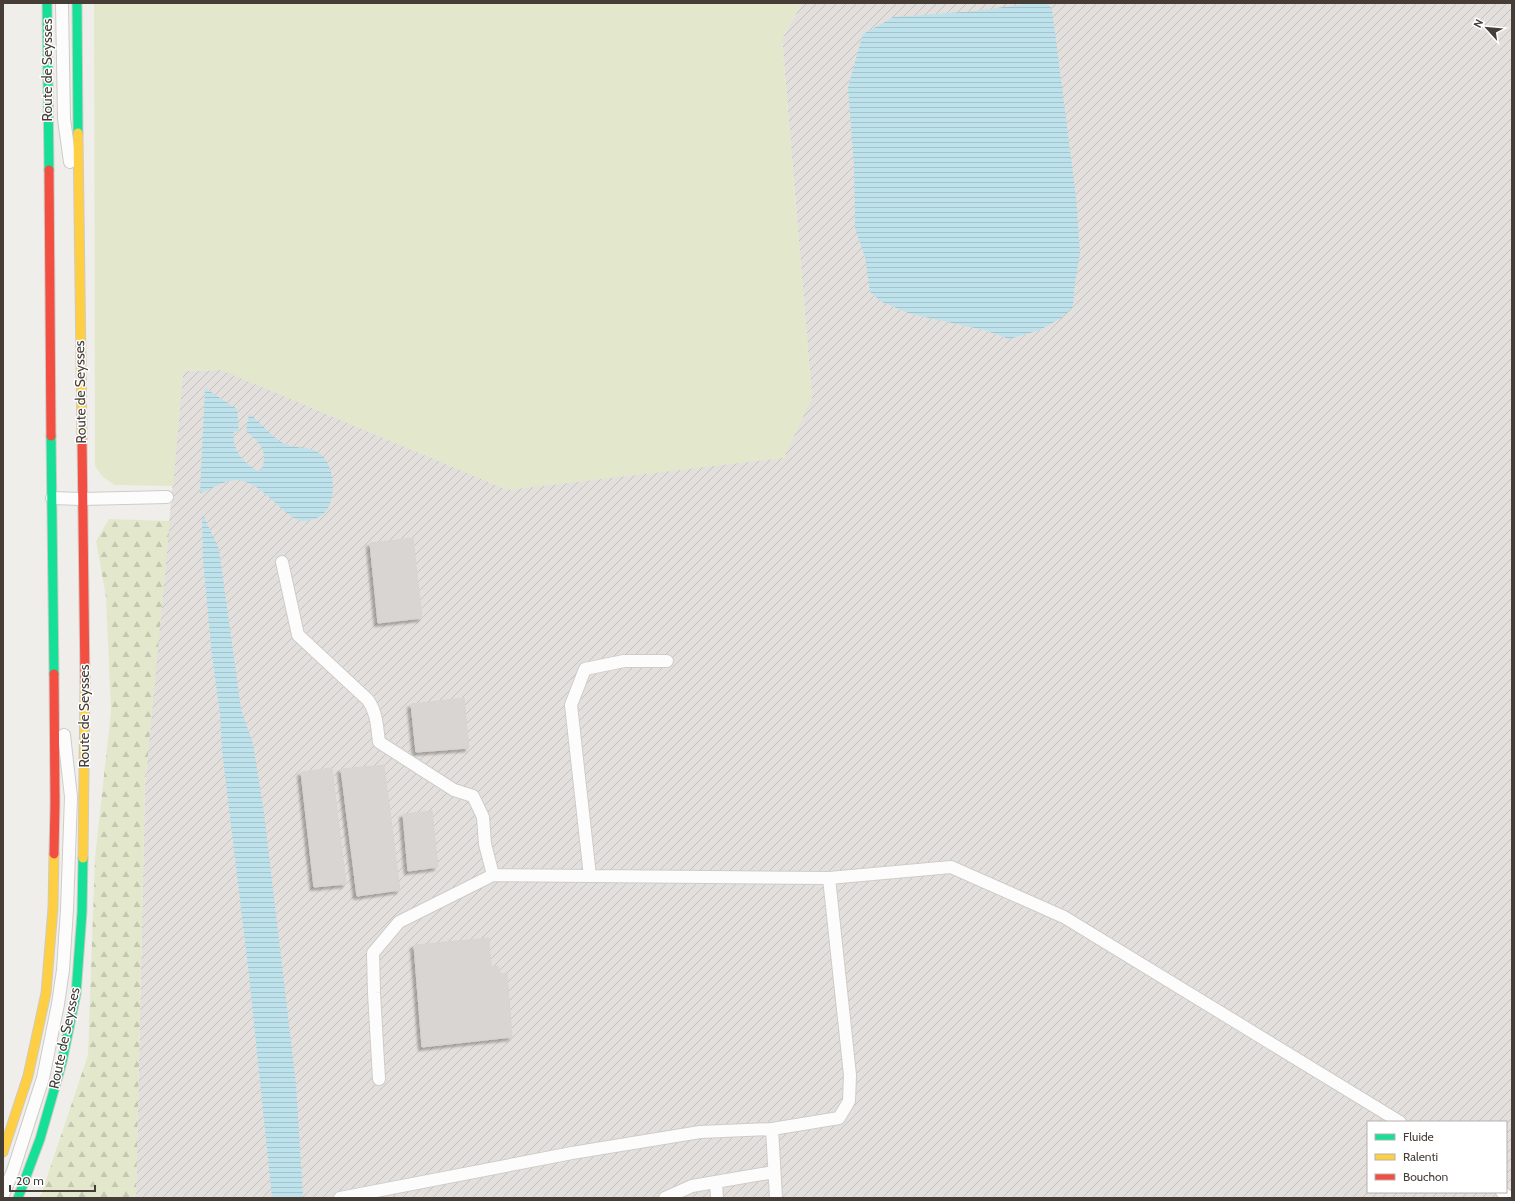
<svg xmlns="http://www.w3.org/2000/svg" width="1515" height="1201" font-family="Cabin,sans-serif">
	<style>
		.industrial { fill: url(#industrial-furrows); fill-rule: evenodd }
		.grass { fill: #e3e8cd }
		.forest { fill: url(#forest-firs) }
		.water { fill: url(#water-rules) }
		.building { fill: #d8d5d2; stroke: #d8d4d1; filter: url(#shadow) }
		.lines { fill: none; stroke-linecap: round; stroke-linejoin: round }
		.lane-casing { stroke: #ceccc9; stroke-width: 14 }
		.fast-casing { stroke: #d0cac3; stroke-width: 11 }
		.slow-casing { stroke: #d0cac3; stroke-width: 11 }
		.jam-casing { stroke: #d0cac3; stroke-width: 11 }
		.lane { stroke: #fdfcfc; stroke-width: 12 }
		.fast { stroke: #16e098; stroke-width: 9 }
		.slow { stroke: #ffcf43; stroke-width: 9 }
		.jam { stroke: #f24e42; stroke-width: 9 }
		.labels { text-anchor: middle; dominant-baseline: central; stroke-width: 3; stroke-linejoin: round; paint-order: stroke }
		.street-label { font-size: 14px; fill: #463d37; stroke: #fff }
	</style>
	<defs>
		<pattern id="industrial-furrows" width="10" height="10" patternUnits="userSpaceOnUse"><rect width="10" height="10" fill="#e3dfdc"/><path d="M-1 1l2-2M0 10L10 0M9 11l2-2" fill="none" stroke="#c4c0bd"/></pattern>
		<pattern id="forest-firs" width="22" height="20" patternUnits="userSpaceOnUse"><rect width="22" height="20" fill="#e3e8cd"/><path d="M5 1l3.5 6h-7zM16 11l3.5 6h-7z" fill="#c4c8b1"/></pattern>
		<pattern id="water-rules" width="6" height="5" patternUnits="userSpaceOnUse"><rect width="6" height="5" fill="#bee2eb"/><path d="M0 2.5h6" fill="none" stroke="#a5c3ca"/></pattern>
		<filter id="shadow"><feDropShadow dx="-3.5" dy="3.5" stdDeviation="1" flood-color="#0004"/></filter>
	</defs>
	<rect width="100%" height="100%" fill="#f0eeeb"/>
	<!-- industrial -->
	<path class="industrial" d="M802,3H1512V1198H136L145,786L183,371L221,370L812,398L782,39ZM1368,1122H1506V1192H1368Z"/>
	<!-- grass -->
	<path class="grass" d="M94,3H802L782,39L812,398L784,458L507,490L221,370L183,371L173,486L114,485L102,476L95,466Z"/>
	<!-- forest -->
	<path class="forest" d="M109,519L170,521L145,786L136,1198H40L88,1055L95,858L111,711L106,597L96,541Z"/>
	<!-- water -->
	<path class="water" d="M1033,3H1047L1052,9L1076,197L1080,253L1075,283L1073,307L1061,318L1040,330L1009,339L984,330L911,314L882,302L870,292L865,257L855,228L854,166L848,87L863,34L894,17L976,11Z
		M205,388L237,409L239,432L234,431C231,450 243,462 258,471L262,469C268,450 260,443 246,431L249,414C261,422 270,436 283,443C293,449 306,446 316,451C333,460 336,487 330,504C327,514 315,521 304,521C283,520 265,482 237,480C225,479 211,490 200,493Z
		M202,513L219,549L241,709L253,744L264,813L296,1084L303,1198H272L249,975L222,750L220,713L212,656L203,560Z"/>
	<!-- building -->
	<path class="building" d="M413,538L422,618L378,623L370,543Z
		M464,698L469,748L416,752L411,704Z
		M384,765L400,890L357,896L341,769Z
		M332,768L346,884L314,887L301,772Z
		M432,811L438,867L408,871L403,814Z
		M489,938L491,966H498L500,974L507,973L512,1037L422,1047L414,945Z"/>
	<g class="lines">
		<!-- lane casing -->
		<g class="lane-casing">
			<path id="lane" d="M62,3L64,119L70,162
				M52,498L82,499L167,497
				M282,562L298,635L368,700C377,713 377,727 379,742L454,790L473,796L483,817L485,844L493,875L829,878L951,867L1064,917L1400,1122
				M590,876L571,705L585,669L624,661H667
				M379,1079L374,993L373,953L399,922L493,875
				M772,1129L776,1198
				M716,1182L717,1198
				M1502,1192L1510,1198
				M3,1195L13,1171L43,1078L58,1004L63,970L67,909L71,797L64,735
				M340,1198L572,1153L700,1132L772,1129L839,1118L849,1101L850,1075L829,878
				M665,1198L692,1186L774,1172"/>
		</g>
		<!-- fast casing -->
		<g class="fast-casing">
			<path id="fast" d="M47,3L49,170
				M77,3L78,133
				M51,436L54,674
				M18,1198L40,1139L62,1062L76,994L82,912L83,858"/>
		</g>
		<!-- slow casing -->
		<g class="slow-casing">
			<path id="slow" d="M78,133L82,439
				M83,858L85,682
				M3,1152L28,1076L46,993L53,908L54,854"/>
		</g>
		<!-- jam casing -->
		<g class="jam-casing">
			<path id="jam" d="M49,170L51,436
				M82,439L85,682
				M54,674L55,803L54,854"/>
		</g>
		<!-- lane -->
		<use href="#lane" class="lane"/>
		<!-- fast -->
		<use href="#fast" class="fast"/>
		<!-- slow -->
		<use href="#slow" class="slow"/>
		<!-- jam -->
		<use href="#jam" class="jam"/>
	</g>
	<g class="labels">
		<!-- street labels -->
		<g class="street-label">
			<text transform="translate(47 70) rotate(-90)">Route de Seysses</text>
			<text transform="translate(80 392) rotate(-91)">Route de Seysses</text>
			<text transform="translate(84 716) rotate(-90)">Route de Seysses</text>
			<text transform="translate(64 1038) rotate(-78)">Route de Seysses</text>
		</g>
	</g>
	<!-- border -->
	<rect width="1515" height="1201" fill="none" stroke="#463d37" stroke-width="8"/>
	<!-- legend -->
	<rect x="1367" y="1121" width="140" height="72" fill="#ffffff" stroke="#b5b1af"/>
	<rect x="1375" y="1134" width="20" height="6" fill="#16e098" stroke="#b5b1af"/>
	<text x="1403" y="1141" font-size="12" fill="#463d37">Fluide</text>
	<rect x="1375" y="1154" width="20" height="6" fill="#ffcf43" stroke="#b5b1af"/>
	<text x="1403" y="1161" font-size="12" fill="#463d37">Ralenti</text>
	<rect x="1375" y="1174" width="20" height="6" fill="#f24e42" stroke="#b5b1af"/>
	<text x="1403" y="1181" font-size="12" fill="#463d37">Bouchon</text>
	<!-- north arrow -->
	<g transform="translate(1487 28) rotate(297)" stroke="#ffffff" stroke-width="3" paint-order="stroke">
	<path d="M0-3L7 15L0 10L-7 15Z" fill="#463d37"/>
	<text y="-6" font-size="11" font-weight="bold" text-anchor="middle" fill="#463d37">N</text>
	</g>
	<!-- scale -->
	<path d="M10 1185v6h85v-6" fill="none" stroke="#463d37" stroke-width="2"/>
	<text x="16" y="1185" font-size="12" fill="#463d37" stroke="#ffffff" stroke-width="3" paint-order="stroke">20 m</text>
</svg>
